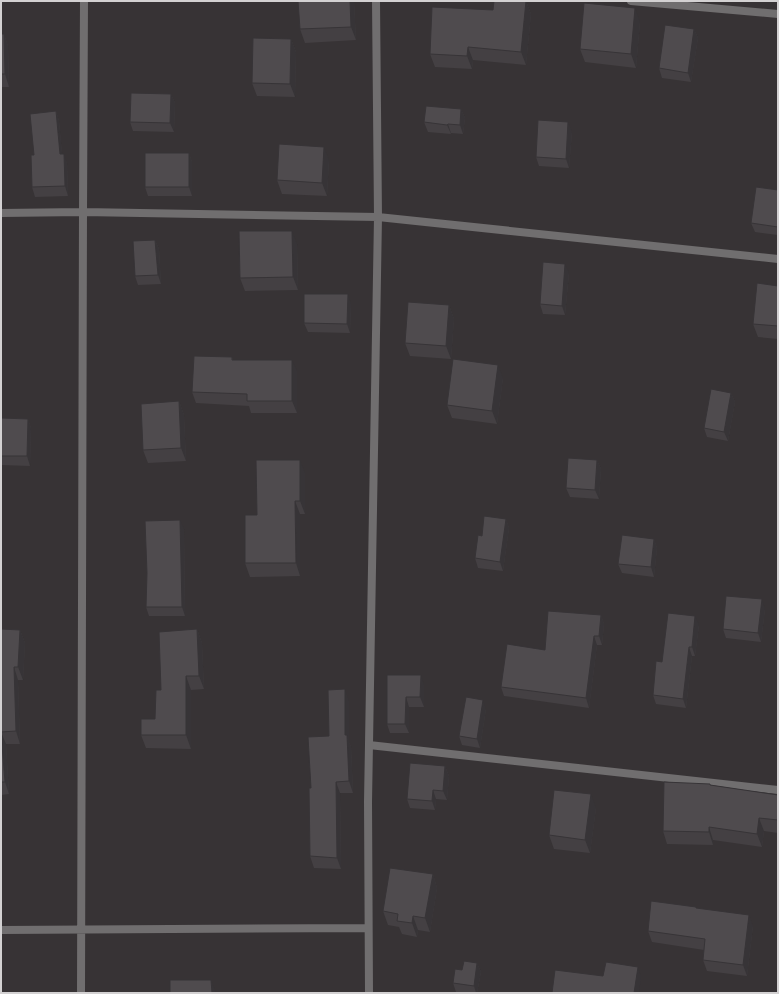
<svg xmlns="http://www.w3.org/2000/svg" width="779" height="994" font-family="Mulish,sans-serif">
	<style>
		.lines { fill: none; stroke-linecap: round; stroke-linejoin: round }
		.street { stroke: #706e6f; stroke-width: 8 }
		.wall { fill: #444043 }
		.shaded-wall { fill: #373437 }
		.building { fill: #4f4b4e; stroke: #373437 }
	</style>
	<rect width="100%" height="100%" fill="#373335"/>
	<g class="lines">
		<!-- street -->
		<path class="street" d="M631,1L778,14
			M1,213L83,212L378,217L778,259
			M369,745L778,790
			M1,930L368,928
			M81,993L83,212L84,1
			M369,993L368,802L378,217L376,1"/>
	</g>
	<!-- wall -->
	<path class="wall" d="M354,1L356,40L305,43L300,29Z
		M526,1L531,14L526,65L473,60L472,69L435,67L430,54L493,10Z
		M640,22L636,68L585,62L580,49Z
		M694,29L698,38L691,82L662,78L659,68Z
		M1,34H4L8,46L9,87H1Z
		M291,39L296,52L295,97L257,96L252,83Z
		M171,94L175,103L174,132L133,131L130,122Z
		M461,109L465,118L463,134L451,133V134L428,132L424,122Z
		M56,111L59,121L62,154L67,163L68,196L35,197L32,187L34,155Z
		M572,132L569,168L539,166L536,157Z
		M189,153L192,162V196H148L145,187Z
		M329,160L327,196L282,194L277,180Z
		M778,190V235L755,232L751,223Z
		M155,240L159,249L161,284L138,285L135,276Z
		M297,244L298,290L245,291L240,278Z
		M569,273L565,315L543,314L540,304Z
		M778,286V339L758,337L753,324Z
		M351,304L350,333L308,332L304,323Z
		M449,305L454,319L451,359L410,356L405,343Z
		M232,357L233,360L297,371V413H251L249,406L196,403L192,392Z
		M503,378L497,424L452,418L447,405Z
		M731,393L735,402L728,441L707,437L704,428Z
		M179,401L184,415L186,461L148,463L143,450Z
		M1,418L28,419L31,428L30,466L1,465Z
		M597,460L601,469L599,499L570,497L566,488Z
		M305,473V514H300V576L250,577L245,563L257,515Z
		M506,519L509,528L503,571L478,568L475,558L482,536Z
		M184,529L185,616H149L146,607Z
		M654,539L657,548L654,577L622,573L618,564Z
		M765,609L761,642L726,638L723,629Z
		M601,615L604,624L602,645H597L589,708L504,696L501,687L545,650Z
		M699,625L695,656H692L686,708L656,704L653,695L662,662Z
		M1,629L20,630L25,643L23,680H18L20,744H6L9,794L1,795Z
		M197,629L202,643L204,689L191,690V749L146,748L141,735L155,719L161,690Z
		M387,675L424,685V707H409V733H390L387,724Z
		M349,701V743L351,746L353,793H340L341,869L314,868L310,856L311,788L329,736Z
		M486,709L480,748L462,745L459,736Z
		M445,766L449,776L447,800L436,799L435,810L410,808L407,799Z
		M711,785L778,795V833L764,831L762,847L713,840V845L667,844L663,831Z
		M596,808L590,853L554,849L549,835Z
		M433,874L437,888L430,932L418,930L417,937L402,934L399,927L388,925L383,911Z
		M696,907V908L753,926L747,976L707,971L703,960L704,950L652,942L648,931Z
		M477,963L481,972L477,993H460L456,992L453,983L462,970Z"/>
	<!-- shaded-wall -->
	<path class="shaded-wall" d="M350,1H354L356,40L351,27Z
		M526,1L531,14L526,65L521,52Z
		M635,8L640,22L636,68L631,54Z
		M694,29L698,38L691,82L688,73Z
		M4,34L8,46L9,87L5,74Z
		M291,39L296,52L295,97L290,84Z
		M468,47L473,60L472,69L467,56Z
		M171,94L175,103L174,132L170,123Z
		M461,109L465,118L463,134L460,125Z
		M56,111L59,121L63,163L60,154Z
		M568,122L572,132L569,168L566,159Z
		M448,124L451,133V134L447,125Z
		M324,147L329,160L327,196L322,183Z
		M189,153L192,162V196L189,187Z
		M64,154L67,163L68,196L65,186Z
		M292,231L297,244L298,290L293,277Z
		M155,240L159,249L161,284L158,275Z
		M565,264L569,273L565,315L562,306Z
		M348,294L351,304L350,333L347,324Z
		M449,305L454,319L451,359L446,346Z
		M292,360L297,371V413L292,401Z
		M498,365L503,378L497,424L492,411Z
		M731,393L735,402L728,441L724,432Z
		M179,401L184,415L186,461L181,448Z
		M28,419L31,428L30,466L27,456Z
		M300,460L305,473V514L300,501Z
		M597,460L601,469L599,499L595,490Z
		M295,501L300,514V576L296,563Z
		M506,519L509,528L503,571L500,562Z
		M180,520L184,529L185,616L182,607Z
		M1,534L3,540L1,579Z
		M654,539L657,548L654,577L651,567Z
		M762,599L765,609L761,642L758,633Z
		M601,615L604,624L602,645L599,636Z
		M695,616L699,625L695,656L692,647Z
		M197,629L202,643L204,689L199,676Z
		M20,630L25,643L23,680L18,667Z
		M594,636L597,645L589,708L586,698Z
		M689,647L692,656L686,708L683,699Z
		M14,667L18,680L20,744L16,731Z
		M421,675L424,685V707L420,697Z
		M186,676L191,690V749L186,735Z
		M345,689L349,701V743L351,746L353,793L349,781L345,735Z
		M406,697L409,707V733L405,724Z
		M483,700L486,709L480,748L477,739Z
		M1,732L6,744L9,794L5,782Z
		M445,766L449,776L447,800L443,791Z
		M336,782L340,793L341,869L337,858Z
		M433,790L436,799L435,810L432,801Z
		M591,794L596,808L590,853L585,840Z
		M759,818L764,831L762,847L757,834Z
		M709,827L713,840V845L709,832Z
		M433,874L437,888L430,932L425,918Z
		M749,915L753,926L747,976L743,965Z
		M413,916L418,930L417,937L412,923Z
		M477,963L481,972L477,993H476L474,986Z
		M638,967L641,977L639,993H634Z
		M211,980L216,993H212Z"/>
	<!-- building -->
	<path class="building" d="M298,1H350L351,27L300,29Z
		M494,1H526L521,52L468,47L467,56L430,54L432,7L493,10Z
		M584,3L635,8L631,54L580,49Z
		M665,25L694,29L688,73L659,68Z
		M1,34H4L5,74H1Z
		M253,38L291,39L290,84L252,83Z
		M131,93L171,94L170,123L130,122Z
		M426,106L461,109L460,125L448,124L447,125L424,122Z
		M56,111L60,154H64L65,186L32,187L31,155H34L30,114Z
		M538,120L568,122L566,159L536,157Z
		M279,144L324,147L322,183L277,180Z
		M145,153H189V187H145Z
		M756,187L778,190V227L751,223Z
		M239,231H292L293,277L240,278Z
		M155,240L158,275L135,276L133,241Z
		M543,262L565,264L562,306L540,304Z
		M757,283L778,286V326L753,324Z
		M304,294H348L347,324L304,323Z
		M408,302L449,305L446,346L405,343Z
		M194,356L232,357V360H292V401H247V394L192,392Z
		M453,359L498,365L492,411L447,405Z
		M711,389L731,393L724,432L704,428Z
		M179,401L181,448L143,450L141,404Z
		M1,418L28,419L27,456H1Z
		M568,458L597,460L595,490L566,488Z
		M256,460H300V501H295L296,563H245V515H257Z
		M484,516L506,519L500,562L475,558L478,535L482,536Z
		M180,520L182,607H146L147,573L145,521Z
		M622,535L654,539L651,567L618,564Z
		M726,596L762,599L758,633L723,629Z
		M548,611L601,615L599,636H594L586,698L501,687L507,644L545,650Z
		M668,613L695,616L692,647H689L683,699L653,695L656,661L662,662Z
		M1,629L20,630L18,667H14L16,731L1,732L5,782H1Z
		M197,629L199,676H186V735H141V719H155L156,690H161L159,632Z
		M387,675H421L420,697H406L405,724H387Z
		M345,689V735H347L349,781L336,782L337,858L310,856L309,788H311L308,737L329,736L328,690Z
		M466,697L483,700L477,739L459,736Z
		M410,763L445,766L443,791L433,790L432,801L407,799Z
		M664,782L710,784V785L778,795V820L759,818L757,834L709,827V832L663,831Z
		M554,790L591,794L585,840L549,835Z
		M390,868L433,874L425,918L413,916L412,923L397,921L398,914L383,911Z
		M651,901L696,907V908L749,915L743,965L703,960L705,939L648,931Z
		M464,961L477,963L474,986L453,983L455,969L462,970Z
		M606,962L638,967L634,993H552L555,970L603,976Z
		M170,980H211L212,993H170Z"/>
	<!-- border -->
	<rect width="779" height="994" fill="none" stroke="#d3d1d2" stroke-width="4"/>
</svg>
